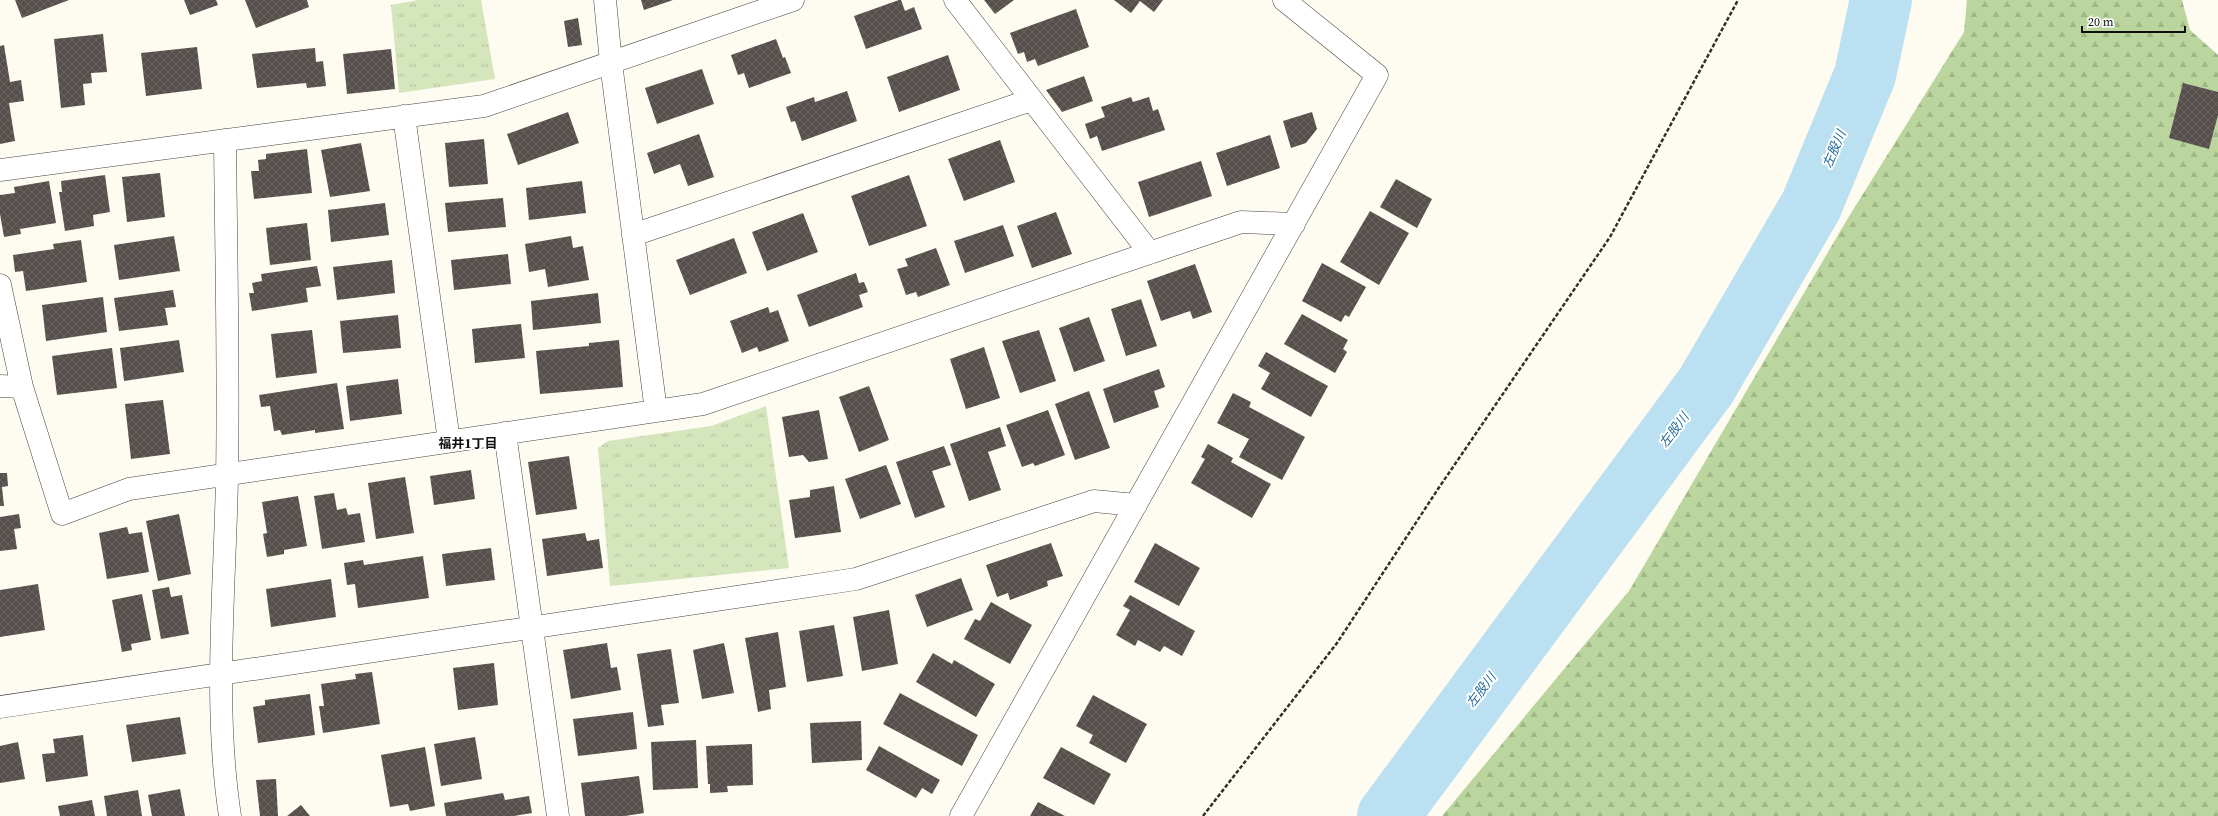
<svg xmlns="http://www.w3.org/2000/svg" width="2218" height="816" font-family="'Source Serif 4','Noto Sans JP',serif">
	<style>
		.forest { fill: url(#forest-firs) }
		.park { fill: url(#park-tufts) }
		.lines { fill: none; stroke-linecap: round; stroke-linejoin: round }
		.river { stroke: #bae0f1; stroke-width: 62 }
		.building { fill: url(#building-cross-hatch) }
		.street-casing { stroke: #424242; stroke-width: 23 }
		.path { stroke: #313131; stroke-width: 2.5; stroke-dasharray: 4 2; stroke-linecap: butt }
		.street { stroke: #fff; stroke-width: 22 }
		.labels { text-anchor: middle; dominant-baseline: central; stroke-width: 4; stroke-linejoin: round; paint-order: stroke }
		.water-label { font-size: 13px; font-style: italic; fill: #216b97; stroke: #fff }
		.neighbourhood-label { font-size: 13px; font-weight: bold; fill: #0f0f0f; stroke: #fff }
	</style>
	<defs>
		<pattern id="forest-firs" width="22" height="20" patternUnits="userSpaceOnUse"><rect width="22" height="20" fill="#bad69e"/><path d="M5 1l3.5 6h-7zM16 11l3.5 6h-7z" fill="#9fb687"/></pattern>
		<pattern id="park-tufts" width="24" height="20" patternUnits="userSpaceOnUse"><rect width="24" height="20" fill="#d5e6bd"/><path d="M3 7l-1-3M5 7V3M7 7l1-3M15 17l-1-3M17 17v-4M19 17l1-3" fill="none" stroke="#b6c4a1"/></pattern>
		<pattern id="building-cross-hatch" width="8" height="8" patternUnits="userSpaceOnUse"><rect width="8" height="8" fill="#564f4c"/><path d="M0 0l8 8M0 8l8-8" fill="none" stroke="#696461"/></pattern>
	</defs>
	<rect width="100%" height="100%" fill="#fefbf1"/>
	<!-- forest -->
	<path class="forest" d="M1967,0H2182L2190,30L2218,55V816H1442L1629,591L1848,218L1964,32Z"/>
	<!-- park -->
	<path class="park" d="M418,0H481L495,79L399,93L391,5Z
		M766,406L789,568L610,586L598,448L608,441L711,426Z"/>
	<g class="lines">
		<!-- river -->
		<path class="river" d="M1388,816L1706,386L1811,206L1865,75L1881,0"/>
	</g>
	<!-- building -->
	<path class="building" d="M15,0H69L22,18Z
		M184,0H216L218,5L190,15Z
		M245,0H307L309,7L256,28Z
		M641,0H673L644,10Z
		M899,0H901L905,11L914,7L922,29L866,49L854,16Z
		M984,0H1014L995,14Z
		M1114,0H1163L1154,12L1140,1L1131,13Z
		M1076,9L1089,47L1038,66L1035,59L1027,62L1024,52L1018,54L1010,33Z
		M578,18L582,45L568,47L564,21Z
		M103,34L107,72L91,73L92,83L83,84L85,105L61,108L54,39Z
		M776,39L783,58L785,57L791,73L749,88L744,73L738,75L731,55Z
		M4,45L10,82L21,80L24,101L9,103L15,141L0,144V46Z
		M197,47L202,89L146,96L141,53Z
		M315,48L316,62L323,61L326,86L307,88L306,83L257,88L252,54Z
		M391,49L395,89L347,94L343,54Z
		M948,55L960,90L899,112L887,77Z
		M702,69L714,104L657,124L645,88Z
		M1084,76L1093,101L1062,112L1046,90Z
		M2183,83L2218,92V115L2209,149L2169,138Z
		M847,91L857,121L802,141L795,121L791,122L786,107L814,97L815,102Z
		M1131,97L1133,102L1149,97L1153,111L1158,109L1165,130L1102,151L1097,136L1090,139L1085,124L1105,117L1101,107Z
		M568,112L579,143L518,165L507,134Z
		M1312,112L1317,129L1306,143L1291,148L1283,121Z
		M699,134L714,177L688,186L680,164L654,174L647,153Z
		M1270,135L1280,168L1227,186L1216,153Z
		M484,139L488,184L449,187L445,143Z
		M1000,140L1015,182L964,201L948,159Z
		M361,143L370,191L330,197L321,150Z
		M307,149L312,193L254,199L251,171H259L258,160L266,159V154Z
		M1201,161L1212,196L1149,217L1138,182Z
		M160,173L165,217L127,222L122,177Z
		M105,175L110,212L93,215L94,226L65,231L59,192H62L61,181Z
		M909,175L927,226L869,246L851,196Z
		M1396,179L1432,199L1417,228L1380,207Z
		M49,181L56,223L20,229L21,234L4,237L0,214V195L15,193L14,187Z
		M582,181L586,213L529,220L526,188Z
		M503,198L506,227L448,232L445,203Z
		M385,203L389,235L331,242L328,210Z
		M1370,211L1409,233L1379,285L1340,262Z
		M1056,212L1072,254L1032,268L1017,226Z
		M803,213L818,252L767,271L752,232Z
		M307,223L311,260L270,265L266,228Z
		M1003,225L1014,256L965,273L954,241Z
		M174,236L180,271L119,280L114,245Z
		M571,236L573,248L583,246L589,280L548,287L545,269L529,272L525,244Z
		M734,238L747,273L690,295L676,260Z
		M81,240L87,282L26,291L23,271L15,272L13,255L54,249L53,244Z
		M936,248L950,285L918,297L916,292L906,295L897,269L908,266L905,259Z
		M508,254L511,284L454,290L451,260Z
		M392,260L395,293L337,300L333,267Z
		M1322,263L1366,287L1349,317L1345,315L1341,322L1302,301Z
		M1195,264L1212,312L1193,319L1190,311L1161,321L1147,281Z
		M317,266L321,286L306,288L308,302L252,311L249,293H254L252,283L262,281L261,274Z
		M856,273L859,283L864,282L868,292L859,295L863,307L809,327L797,295Z
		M173,290L176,307L165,308L168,325L119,331L114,298Z
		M598,293L601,323L533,330L531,301Z
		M103,297L107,332L46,341L42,305Z
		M1141,299L1157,346L1126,356L1111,309Z
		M768,307L770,313L778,310L789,341L759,352L757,347L742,353L730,321Z
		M1302,314L1348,340L1343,349L1347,352L1335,373L1284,344Z
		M398,315L401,348L343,353L340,321Z
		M1089,317L1105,361L1074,372L1059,328Z
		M521,324L525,358L475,363L472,329Z
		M312,330L317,373L276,378L271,334Z
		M1039,330L1056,381L1020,393L1002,341Z
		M179,340L184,372L124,381L120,348Z
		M619,340L623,387L540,394L536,351L589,346V343Z
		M984,347L1000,398L966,409L950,359Z
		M112,348L117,388L57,395L52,356Z
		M1266,352L1328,386L1311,417L1261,389L1270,373L1258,366Z
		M1159,369L1165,387L1154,391L1159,407L1114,423L1103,389Z
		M398,379L402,414L350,421L346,386Z
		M337,383L344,429L315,433V430L282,435L280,430L274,431L270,406L261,407L259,395Z
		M869,386L889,440L859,452L839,397Z
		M1089,391L1110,448L1075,460L1055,404Z
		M1233,393L1251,402L1249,407L1305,437L1282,480L1239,457L1249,439L1217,423Z
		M163,400L170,454L131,459L125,404Z
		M819,410L828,459L809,462L803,455L789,457L782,417Z
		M1048,410L1065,455L1035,466L1033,463L1022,467L1006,425Z
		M1000,427L1006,446L988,452L1001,490L969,501L950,444Z
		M1208,444L1233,458L1231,462L1271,484L1252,518L1191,483L1205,459L1201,457Z
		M944,446L951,465L932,471L945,507L915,518L896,462Z
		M569,456L577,509L536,515L528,462Z
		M886,465L901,504L860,519L845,479Z
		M471,470L475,499L434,505L430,476Z
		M0,473H7L8,486L2,487L4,506H0Z
		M405,477L414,533L376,539L368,483Z
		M834,486L841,532L795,538L789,500L810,497V490Z
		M334,493L337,510L346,508L348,515L360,513L365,542L322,549L314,496Z
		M298,496L307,546L284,550V554L267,557L263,534L267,533L262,502Z
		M19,514L21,528L14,529L17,549L0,551V517Z
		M179,514L191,574L158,581L146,521Z
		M127,527L129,534L142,532L149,572L107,579L99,533Z
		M585,533L587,541L599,539L603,568L547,576L542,539Z
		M1051,543L1063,576L1047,581L1048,586L1010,600L1008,593L997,597L986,565Z
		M1155,543L1200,568L1179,606L1134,582Z
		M491,548L495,580L446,586L442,554Z
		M423,556L429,598L358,608L355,584L347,585L344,563L363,560L364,565Z
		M961,578L973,610L927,627L915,595Z
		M331,579L336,617L271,627L266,589Z
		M38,584L45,630L0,637V590Z
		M169,587L171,597L182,595L189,634L161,639L152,590Z
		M142,594L151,640L131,644L132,650L122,652L112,600Z
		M1130,595L1195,631L1182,656L1164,646L1160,652L1138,640L1135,646L1116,635L1130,610L1123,606Z
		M991,602L1032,625L1010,664L964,639L975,619L980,621Z
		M889,610L898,664L862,671L853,617Z
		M834,625L843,676L807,682L799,631Z
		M778,632L786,687L769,690L771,709L758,712L745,638Z
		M607,643L611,668L617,667L621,690L571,699L563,650Z
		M724,643L734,693L702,699L693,650Z
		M671,649L679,703L661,705L664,725L648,727L637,654Z
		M933,653L952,664L954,660L995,684L976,717L916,682Z
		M494,663L498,705L458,710L453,668Z
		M372,672L380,724L323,733L319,706H324L321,684L356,679L355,674Z
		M900,693L978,735L962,766L883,724Z
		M310,694L315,735L258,743L253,707L265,705V700Z
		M1093,695L1147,724L1126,763L1089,743L1093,735L1076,726Z
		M633,712L637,749L578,756L573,719Z
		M180,717L186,754L132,762L126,725Z
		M861,721L862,760L812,763L810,723Z
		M83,735L88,776L46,782L42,754L55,753L53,739Z
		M475,737L482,779L441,786L434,744Z
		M696,740L698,788L653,790L651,742Z
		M18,742L25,779L0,783V746Z
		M752,744L753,785L727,786L728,792L710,793V784H708L706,746Z
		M879,746L940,780L932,794L922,788L916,798L866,770Z
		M425,747L435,806L410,811L408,804L390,807L381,755Z
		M1061,747L1111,774L1094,805L1043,778Z
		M639,776L644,813L625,816H585L581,783Z
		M276,779L278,816H260L256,780Z
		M180,789L185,816H152L148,795Z
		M138,790L142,816H107L104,796Z
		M503,793L505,800L529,796L532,813L514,816H446L444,803Z
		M92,800L95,816H60L58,806Z
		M1038,802L1065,816H1030Z
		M301,805L310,816H287Z"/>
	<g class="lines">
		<!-- street casing -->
		<g class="street-casing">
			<path id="street" d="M605,0L611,63L656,411
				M955,0L1150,253
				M404,116L449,441
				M225,140C226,252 229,365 227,477C225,588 213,705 230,816
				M0,170L484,106L793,0
				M633,235L1031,100
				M0,285L22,387L62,514L129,489L703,404L1241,222L1294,224
				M0,386L22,387
				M505,433L558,816
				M0,707L856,579L1094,501L1136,505
				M961,816L1377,75L1284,0"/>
		</g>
		<!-- path -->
		<path class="path" d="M1203,816L1337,643L1438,489L1610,237L1738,0"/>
		<!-- street -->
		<use href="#street" class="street"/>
	</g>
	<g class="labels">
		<!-- water labels -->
		<g class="water-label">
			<text transform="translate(1834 149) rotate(-67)">左股川</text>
			<text transform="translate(1674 430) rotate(-53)">左股川</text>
			<text transform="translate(1481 690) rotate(-53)">左股川</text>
		</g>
		<!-- neighbourhood labels -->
		<g class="neighbourhood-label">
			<text x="468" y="443">福井1丁目</text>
		</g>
	</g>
	<!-- scale -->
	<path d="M2082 26v6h103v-6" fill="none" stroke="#0f0f0f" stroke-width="2"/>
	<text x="2088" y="26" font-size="12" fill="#0f0f0f" stroke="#ffffff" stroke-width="3" paint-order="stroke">20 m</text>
</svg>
